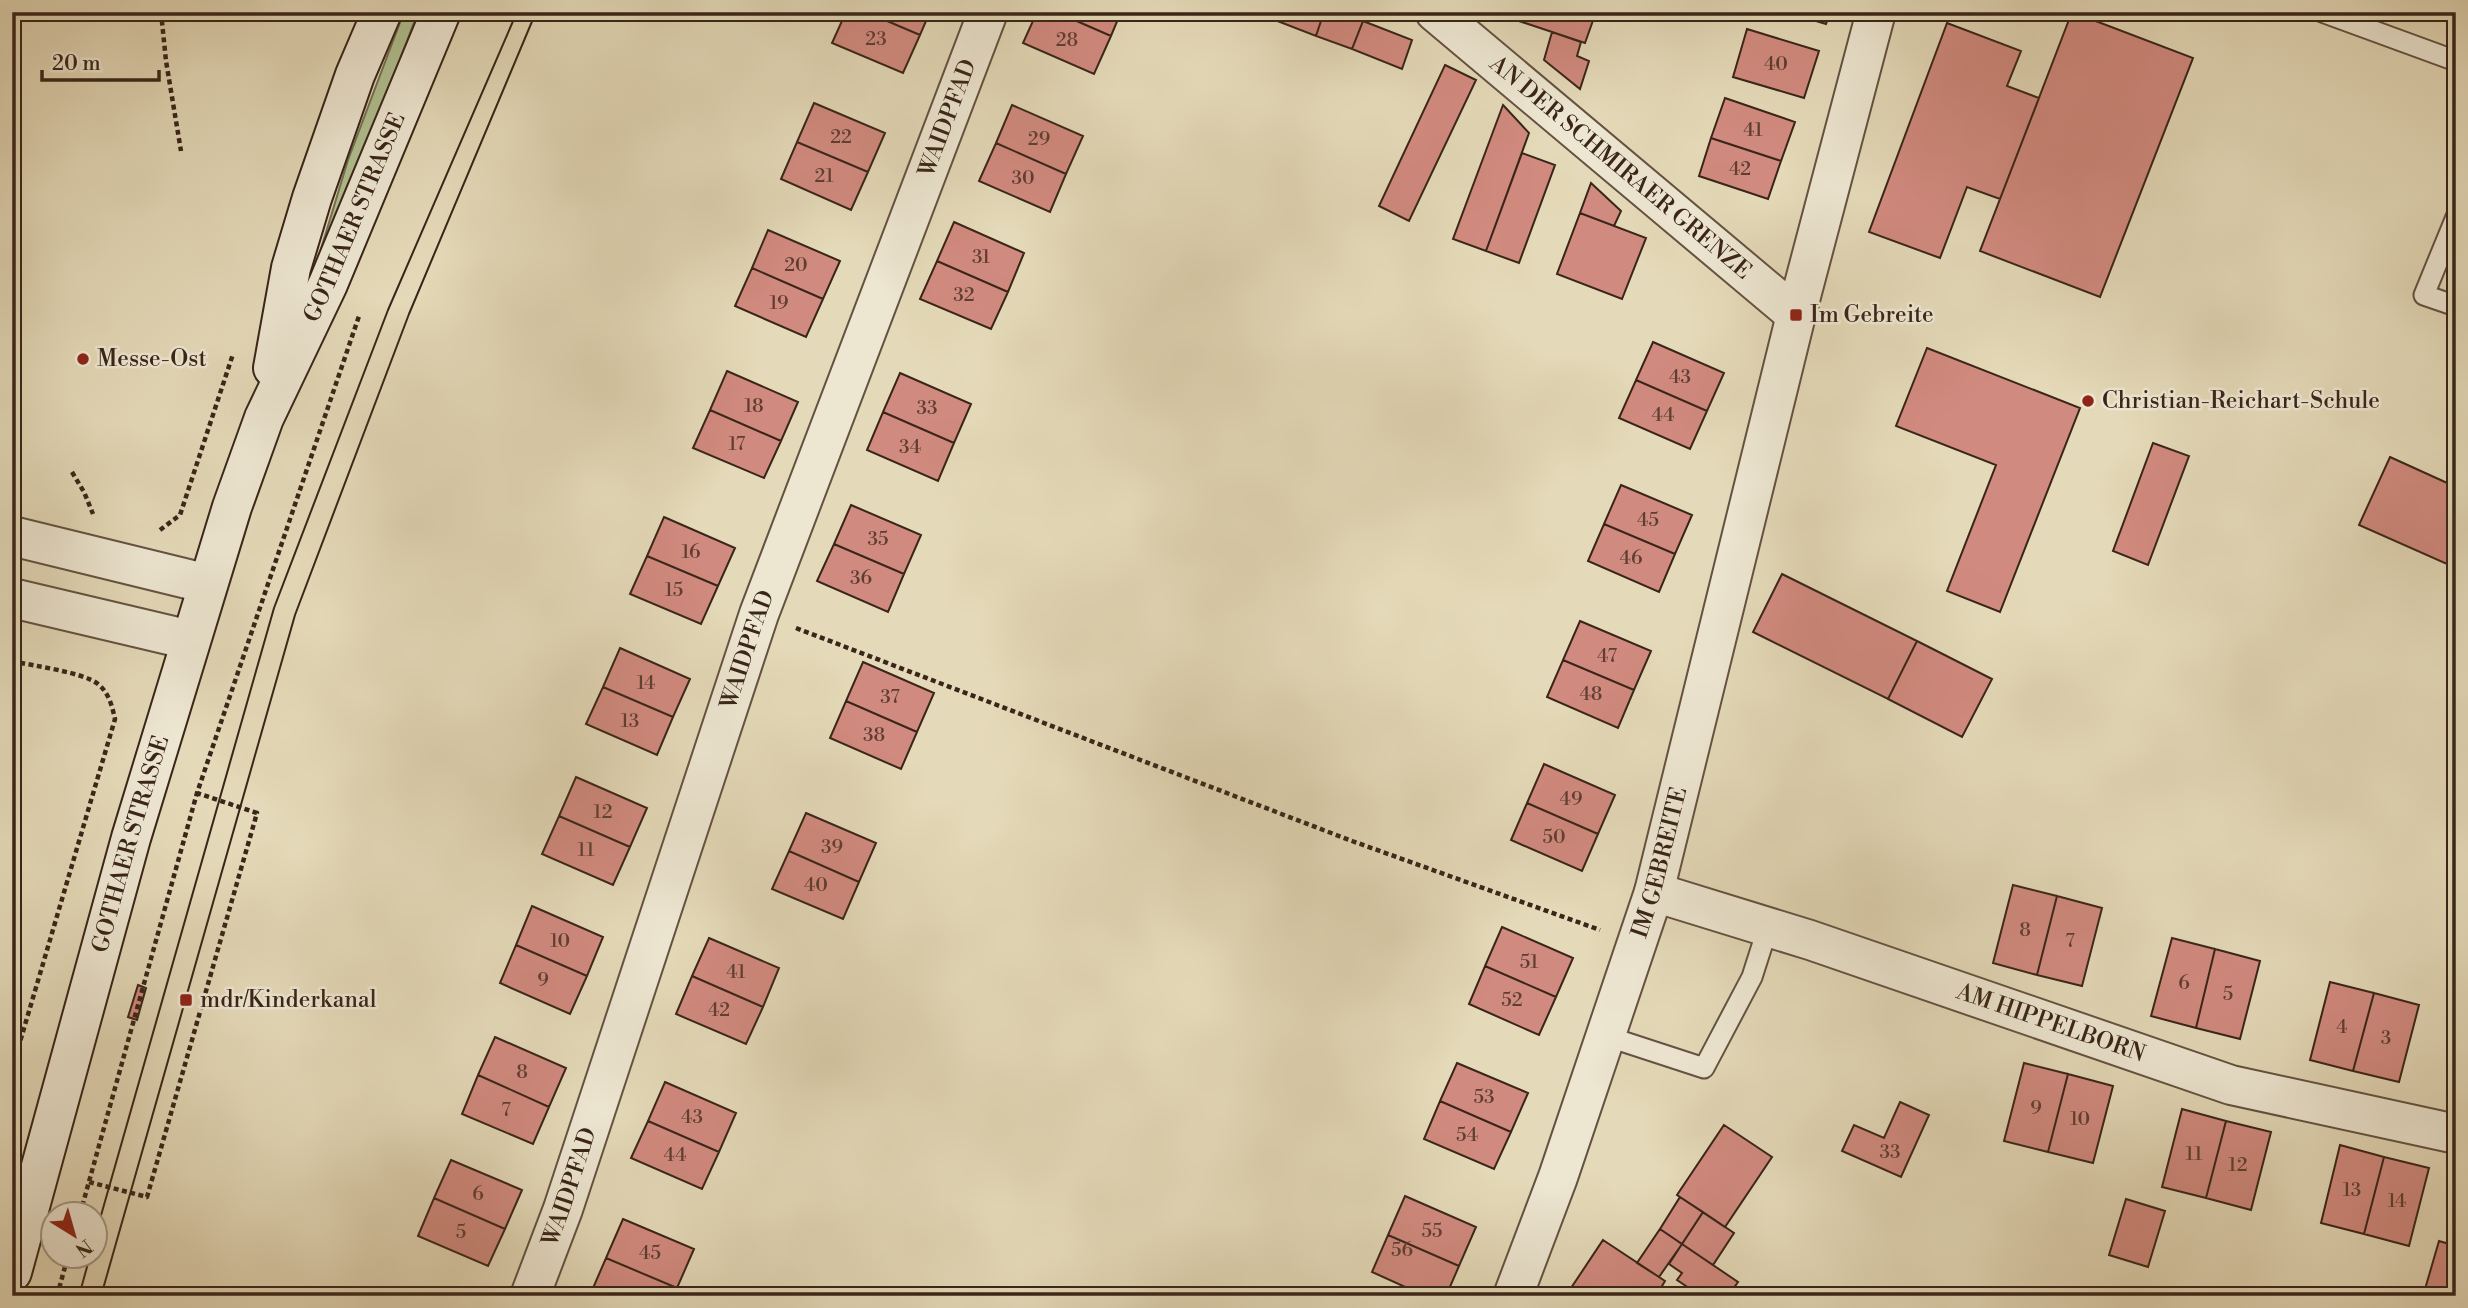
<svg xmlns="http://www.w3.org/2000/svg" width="2468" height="1308" font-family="'Libre Bodoni',serif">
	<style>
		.green { fill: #b1c090; stroke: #757254; stroke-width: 2 }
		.building { fill: #d18a7f; stroke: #392519; stroke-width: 2 }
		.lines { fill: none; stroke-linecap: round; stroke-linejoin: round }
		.service-casing { stroke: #645241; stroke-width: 23 }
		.minor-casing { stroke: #645241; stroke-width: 42 }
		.secondary-casing { stroke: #392519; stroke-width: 42 }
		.path { stroke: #392519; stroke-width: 4.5; stroke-dasharray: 5 3.5; stroke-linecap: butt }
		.service { stroke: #ede6d1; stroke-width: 19 }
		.minor { stroke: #ede6d1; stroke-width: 38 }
		.secondary { stroke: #ede6d1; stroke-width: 38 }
		.tram { stroke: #392519; stroke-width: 2 }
		.poi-dot { fill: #8f2418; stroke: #ede6d1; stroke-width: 2.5 }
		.labels { text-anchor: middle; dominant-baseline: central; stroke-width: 5; stroke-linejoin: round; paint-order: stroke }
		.number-label { font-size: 19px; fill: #5f3e32 }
		.street-label { font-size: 23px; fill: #392519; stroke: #ede6d1 }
		.poi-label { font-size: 23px; fill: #392519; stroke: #ede6d1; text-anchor: start }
	</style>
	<rect width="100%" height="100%" fill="#e4d9b8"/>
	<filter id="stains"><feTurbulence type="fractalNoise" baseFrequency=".00286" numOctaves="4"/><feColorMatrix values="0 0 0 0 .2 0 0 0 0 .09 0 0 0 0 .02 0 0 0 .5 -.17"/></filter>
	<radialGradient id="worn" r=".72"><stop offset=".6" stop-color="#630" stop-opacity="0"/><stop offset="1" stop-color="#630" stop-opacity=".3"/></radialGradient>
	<!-- green -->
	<path class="green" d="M404,12H418L328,250L321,249L348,160Z"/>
	<!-- building -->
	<path class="building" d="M846,12H866L920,35L903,73L832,43Z
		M866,12H930L920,35Z
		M1037,12H1056L1111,36L1094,74L1023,43Z
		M1056,12H1121L1111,36Z
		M1254,12H1324L1316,36Z
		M1324,12H1338L1363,21L1352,49L1316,36Z
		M1515,12H1596L1585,43L1513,19Z
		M1786,12H1830L1826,24Z
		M2072,12L2193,58L2100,297L1980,251Z
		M1363,21L1412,40L1402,69L1352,49Z
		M1947,23L2021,51L2007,86L2039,98L2000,199L1967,187L1940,258L1869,232Z
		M1747,29L1819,51L1804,98L1733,77Z
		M1552,32L1581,42L1577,56L1589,61L1580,89L1544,60Z
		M1445,65L1476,80L1409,221L1379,206Z
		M1725,98L1795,122L1781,161L1711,138Z
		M814,103L885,133L868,172L797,142Z
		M1012,105L1083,136L1066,174L996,143Z
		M1503,105L1529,133L1486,251L1453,239Z
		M1711,138L1781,161L1768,199L1699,176Z
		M797,142L868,172L851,210L781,179Z
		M996,143L1066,174L1050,212L979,181Z
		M1522,153L1555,165L1519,263L1486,251Z
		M1591,183L1621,211L1614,226L1580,213Z
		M1580,213L1646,238L1622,299L1557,274Z
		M954,222L1024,253L1008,292L937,261Z
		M768,230L840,261L823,299L752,268Z
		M937,261L1008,292L991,329L920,299Z
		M752,268L823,299L806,337L735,306Z
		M1653,342L1724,373L1707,411L1636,380Z
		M1927,348L2080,408L2000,612L1947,591L1996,465L1896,426Z
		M727,371L798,402L781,441L710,410Z
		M900,373L971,404L954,443L883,412Z
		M1636,380L1707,411L1690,449L1619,418Z
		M710,410L781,441L764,478L693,448Z
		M883,412L954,443L938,481L867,450Z
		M2153,443L2189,456L2148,565L2113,551Z
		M2390,457L2456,487V568L2359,525Z
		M1621,485L1692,515L1675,554L1604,524Z
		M851,505L921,535L904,574L834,544Z
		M664,517L735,548L718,586L647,556Z
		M1604,524L1675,554L1659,592L1588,561Z
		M834,544L904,574L888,612L817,581Z
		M647,556L718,586L701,624L630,594Z
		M1782,574L1917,641L1888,699L1753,632Z
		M1580,621L1651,651L1634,690L1563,660Z
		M1917,641L1992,679L1962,737L1888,699Z
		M620,648L690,679L673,717L603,687Z
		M1563,660L1634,690L1618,728L1547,697Z
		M863,662L934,693L917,732L846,701Z
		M603,687L673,717L657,755L586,724Z
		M846,701L917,732L901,769L830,738Z
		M1544,764L1615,795L1598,834L1527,803Z
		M576,777L647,808L630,847L559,816Z
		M1527,803L1598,834L1582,871L1511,840Z
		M806,813L876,843L859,882L789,851Z
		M559,816L630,847L613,885L542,854Z
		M789,851L859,882L843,919L772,889Z
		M2013,885L2057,896L2037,975L1993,963Z
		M2057,896L2102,908L2082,986L2037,975Z
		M532,906L603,937L587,976L516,945Z
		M1502,927L1573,958L1556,997L1485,966Z
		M709,938L779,968L763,1007L692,976Z
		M2172,938L2215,949L2196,1028L2151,1016Z
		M516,945L587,976L570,1014L500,983Z
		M2215,949L2260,961L2240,1039L2196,1028Z
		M1485,966L1556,997L1539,1035L1469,1004Z
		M692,976L763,1007L746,1044L676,1014Z
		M2330,982L2374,993L2353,1071L2310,1060Z
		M138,985L146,988L137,1020L128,1017Z
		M2374,993L2419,1005L2399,1082L2353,1071Z
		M495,1037L566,1068L549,1107L478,1075Z
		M1457,1063L1528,1093L1511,1132L1440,1101Z
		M2024,1063L2068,1074L2048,1152L2004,1141Z
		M2068,1074L2113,1086L2093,1163L2048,1152Z
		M478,1075L549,1107L533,1144L462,1114Z
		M665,1082L736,1113L719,1152L648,1121Z
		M1440,1101L1511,1132L1494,1169L1424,1139Z
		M1900,1102L1929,1115L1901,1177L1842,1151L1854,1125L1884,1138Z
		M2182,1109L2226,1121L2206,1198L2162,1187Z
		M648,1121L719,1152L702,1189L631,1158Z
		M2226,1121L2271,1132L2251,1210L2206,1198Z
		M1724,1125L1772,1157L1725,1227L1677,1195Z
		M2340,1145L2384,1157L2364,1234L2321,1223Z
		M2384,1157L2429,1168L2409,1246L2364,1234Z
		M451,1160L522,1190L505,1229L434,1198Z
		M1405,1196L1476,1227L1459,1266L1388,1235Z
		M1680,1197L1703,1212L1682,1244L1660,1229Z
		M434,1198L505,1229L488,1266L418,1236Z
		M2126,1199L2165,1211L2148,1267L2109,1255Z
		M1703,1212L1734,1233L1713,1265L1682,1244Z
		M623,1219L694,1249L677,1288L606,1258Z
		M1660,1229L1682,1244L1659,1277L1637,1263Z
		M1388,1235L1459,1266L1446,1296H1425L1372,1272Z
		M1603,1240L1665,1281L1656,1296H1584L1571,1288Z
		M2439,1241L2456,1246V1274L2449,1296H2423Z
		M1682,1244L1738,1282L1728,1296H1701L1677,1280L1682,1273L1669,1264Z
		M606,1258L677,1288L674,1296L590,1295Z"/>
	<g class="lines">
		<!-- service casing -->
		<g class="service-casing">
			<path id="service" d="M2322,12L2456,61
				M2456,217L2424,295L2456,306
				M1606,1036L1704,1068L1752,977L1768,927"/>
		</g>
		<!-- minor casing -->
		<g class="minor-casing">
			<g id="minor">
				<path id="s1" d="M1435,12L1796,315"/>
				<path d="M12,536L208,584"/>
				<path d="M12,598L190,640"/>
				<path id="s2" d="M1654,892L1810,940L2231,1085L2456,1134"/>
				<path id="s3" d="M530,1296L563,1209L759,614L988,12"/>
				<path id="s4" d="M1513,1296L1558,1177L1654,892L1796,315L1876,12"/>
			</g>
		</g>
		<!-- secondary casing -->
		<g class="secondary-casing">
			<g id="secondary">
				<path d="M273,368L291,268L312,198L355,75L382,12"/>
				<path id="s5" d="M12,1272L131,838L232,507L264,418L328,284L441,12"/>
			</g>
		</g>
		<!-- path -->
		<path class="path" d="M161,12L166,61L181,151
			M72,472L84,492L93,514
			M160,530L180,515L233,354
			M796,628L1352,841L1600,930
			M12,661C33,666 83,672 98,684C109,693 112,706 115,719L12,1069
			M89,1182L147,1197L257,813L197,793
			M80,1214L197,793L359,316
			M57,1296L68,1256"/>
		<!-- service -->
		<use href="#service" class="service"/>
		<!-- minor -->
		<use href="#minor" class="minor"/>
		<!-- secondary -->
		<use href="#secondary" class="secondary"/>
		<!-- tram -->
		<path class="tram" d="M94,1240L274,608L388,310L517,12
			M79,1296L90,1256
			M101,1296L295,615L409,314L536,12"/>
	</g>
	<!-- markers -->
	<g class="poi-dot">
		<rect x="1789" y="308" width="14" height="14" rx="3.5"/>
		<circle cx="83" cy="359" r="7"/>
		<circle cx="2088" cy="401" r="7"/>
		<rect x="179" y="993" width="14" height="14" rx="3.5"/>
	</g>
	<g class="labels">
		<!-- number labels -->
		<g class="number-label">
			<text x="876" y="39">23</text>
			<text x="1067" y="40">28</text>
			<text x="1776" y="64">40</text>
			<text x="1753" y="130">41</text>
			<text x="841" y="137">22</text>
			<text x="1039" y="139">29</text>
			<text x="1740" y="169">42</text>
			<text x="824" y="176">21</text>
			<text x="1023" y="178">30</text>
			<text x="981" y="257">31</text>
			<text x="796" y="265">20</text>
			<text x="964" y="295">32</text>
			<text x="779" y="303">19</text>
			<text x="1680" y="377">43</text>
			<text x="754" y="406">18</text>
			<text x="927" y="408">33</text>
			<text x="1663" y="415">44</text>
			<text x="737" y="444">17</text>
			<text x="910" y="447">34</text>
			<text x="1648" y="520">45</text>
			<text x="878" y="539">35</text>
			<text x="691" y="552">16</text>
			<text x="1631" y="558">46</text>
			<text x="861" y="578">36</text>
			<text x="674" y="590">15</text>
			<text x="1607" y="656">47</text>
			<text x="646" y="683">14</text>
			<text x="1591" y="694">48</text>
			<text x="890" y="697">37</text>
			<text x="630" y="721">13</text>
			<text x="874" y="735">38</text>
			<text x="1571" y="799">49</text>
			<text x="603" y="812">12</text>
			<text x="1554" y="837">50</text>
			<text x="832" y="847">39</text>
			<text x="586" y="850">11</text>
			<text x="816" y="885">40</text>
			<text x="2025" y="930">8</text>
			<text x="560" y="941">10</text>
			<text x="2070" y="941">7</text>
			<text x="1529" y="962">51</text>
			<text x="736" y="972">41</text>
			<text x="543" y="980">9</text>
			<text x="2184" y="983">6</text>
			<text x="2228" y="994">5</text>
			<text x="1512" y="1000">52</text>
			<text x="719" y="1010">42</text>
			<text x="2342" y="1027">4</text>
			<text x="2386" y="1038">3</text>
			<text x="522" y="1072">8</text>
			<text x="1484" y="1097">53</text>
			<text x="2036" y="1108">9</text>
			<text x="506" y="1110">7</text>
			<text x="692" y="1117">43</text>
			<text x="2080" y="1119">10</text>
			<text x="1467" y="1135">54</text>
			<text x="1890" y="1152">33</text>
			<text x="2194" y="1154">11</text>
			<text x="675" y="1155">44</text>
			<text x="2238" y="1165">12</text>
			<text x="2352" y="1190">13</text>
			<text x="478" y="1194">6</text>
			<text x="2397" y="1201">14</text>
			<text x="1432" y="1231">55</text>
			<text x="461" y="1232">5</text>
			<text x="1402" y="1250">56</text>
			<text x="650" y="1253">45</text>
		</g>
		<!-- street labels -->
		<g class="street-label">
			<text stroke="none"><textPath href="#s3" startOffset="1250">WAIDPFAD</textPath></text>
			<text stroke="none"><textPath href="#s1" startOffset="242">AN DER SCHMIRAER GRENZE</textPath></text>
			<text stroke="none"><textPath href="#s5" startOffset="1111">GOTHAER STRASSE</textPath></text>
			<text stroke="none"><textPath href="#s3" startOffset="682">WAIDPFAD</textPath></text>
			<text stroke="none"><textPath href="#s5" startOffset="444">GOTHAER STRASSE</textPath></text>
			<text stroke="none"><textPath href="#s4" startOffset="458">IM GEBREITE</textPath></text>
			<text stroke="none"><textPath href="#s2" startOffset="418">AM HIPPELBORN</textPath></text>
			<text stroke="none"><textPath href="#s3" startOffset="116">WAIDPFAD</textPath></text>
		</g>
		<!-- poi labels -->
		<g class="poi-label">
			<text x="1810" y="315">Im Gebreite</text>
			<text x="97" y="359">Messe-Ost</text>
			<text x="2102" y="401">Christian-Reichart-Schule</text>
			<text x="200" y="1000">mdr/Kinderkanal</text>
		</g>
	</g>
	<!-- margin -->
	<rect width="2468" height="1308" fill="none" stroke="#e4d9b8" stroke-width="42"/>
	<rect x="14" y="14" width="2440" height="1280" fill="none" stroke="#392519" stroke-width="3.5"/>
	<rect x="21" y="21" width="2426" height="1266" fill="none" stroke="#392519" stroke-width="2"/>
	<!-- north arrow -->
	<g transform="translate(74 1235) rotate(143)"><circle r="33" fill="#ede6d1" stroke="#a59987" stroke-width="2"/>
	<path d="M0-5L12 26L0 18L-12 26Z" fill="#8f2418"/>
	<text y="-10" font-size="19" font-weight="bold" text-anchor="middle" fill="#392519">N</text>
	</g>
	<!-- scale -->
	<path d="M42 70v10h117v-10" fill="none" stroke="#392519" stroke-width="3.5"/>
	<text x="52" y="70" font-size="21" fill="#392519" stroke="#ede6d1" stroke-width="5" paint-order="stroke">20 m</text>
	<rect width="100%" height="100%" filter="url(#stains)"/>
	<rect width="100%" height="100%" fill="url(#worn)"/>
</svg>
